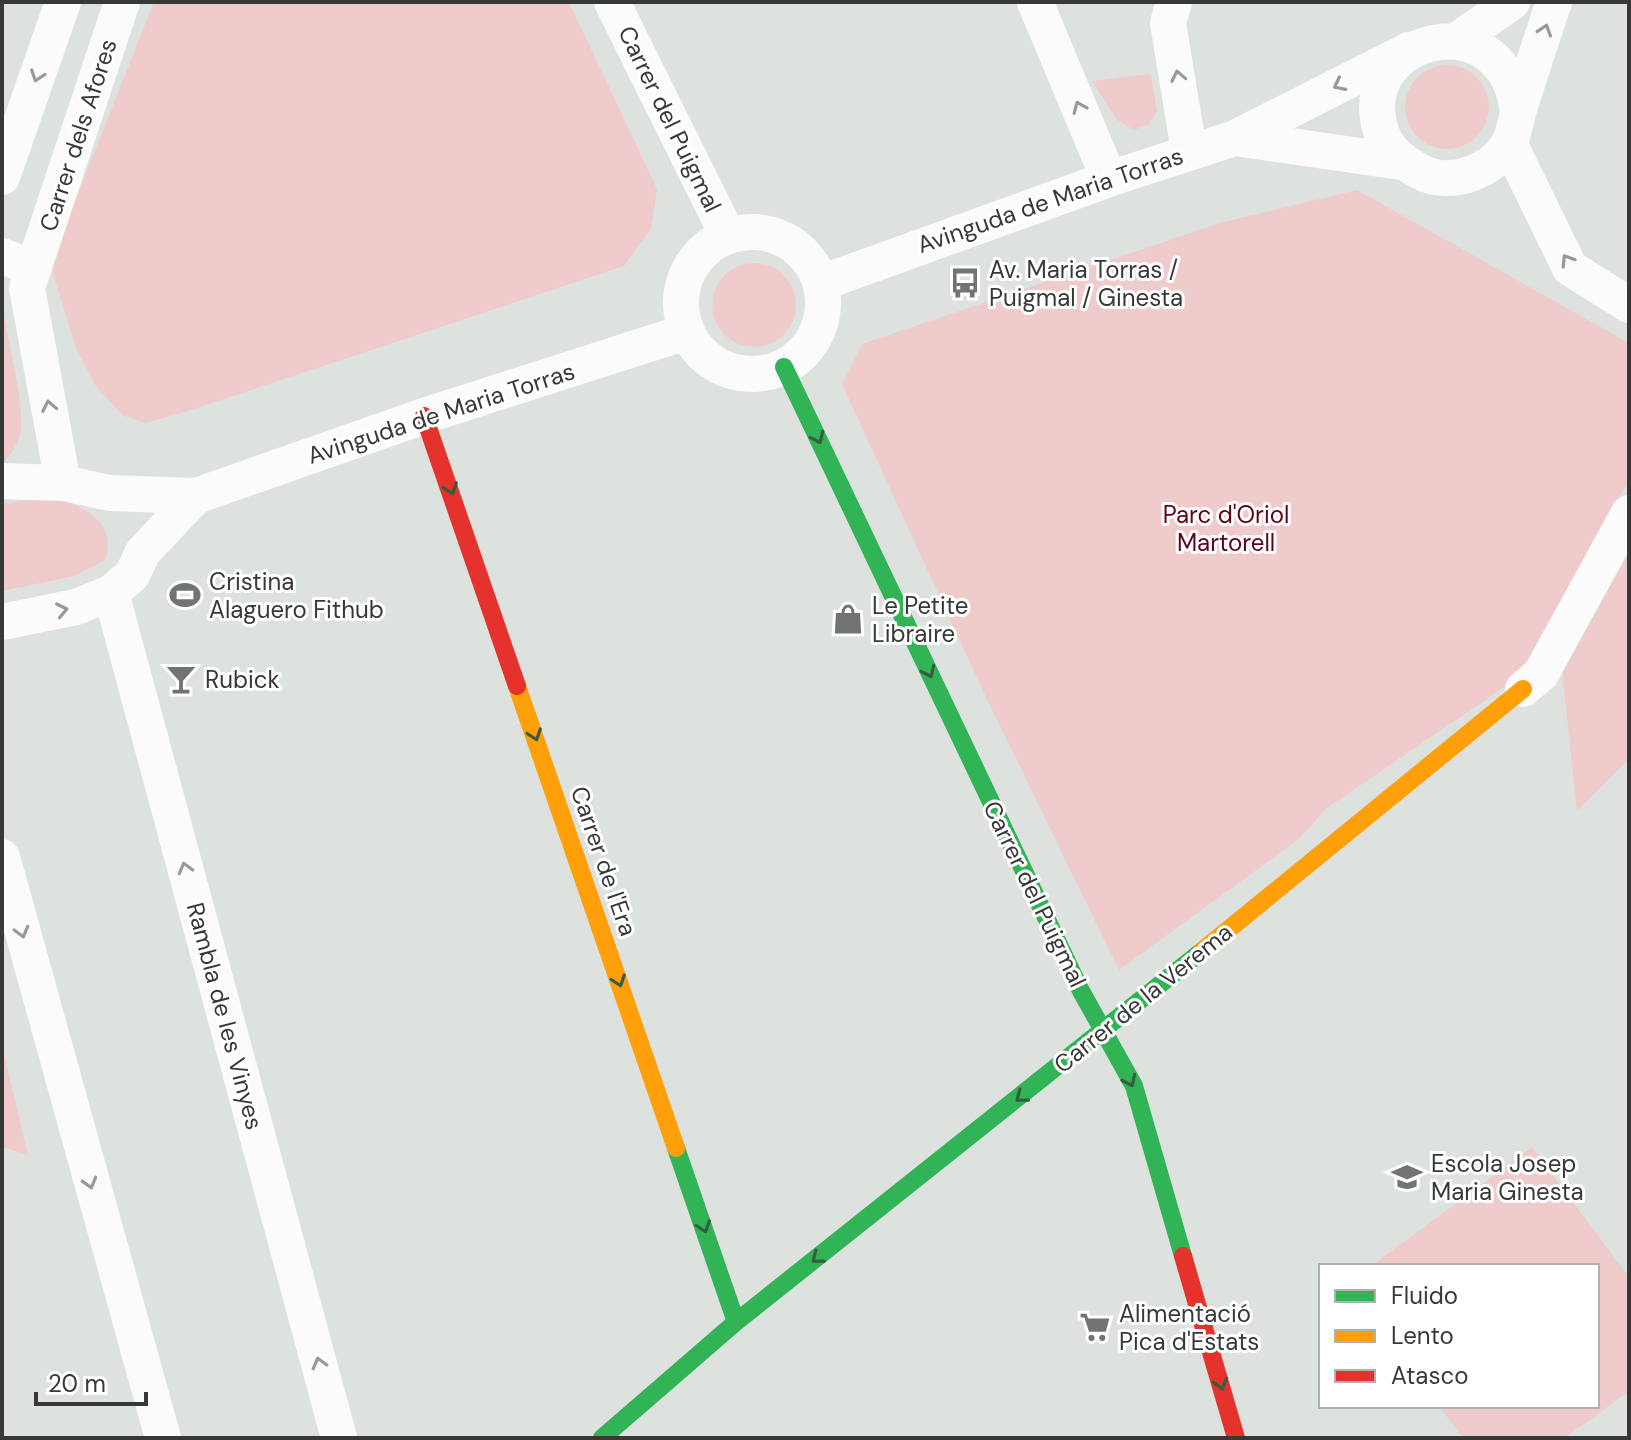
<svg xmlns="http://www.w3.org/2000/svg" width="1631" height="1440" font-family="'DM Sans',sans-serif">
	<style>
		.green { fill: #f0cbcb }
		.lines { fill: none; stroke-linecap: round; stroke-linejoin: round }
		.street { stroke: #fafbfa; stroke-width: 36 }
		.fast { stroke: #30b455; stroke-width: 18 }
		.slow { stroke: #ff9f0a; stroke-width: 18 }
		.jam { stroke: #e5322d; stroke-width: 18 }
		.oneway { stroke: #989a98 }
		.oneway2 { stroke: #355e40 }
		.labels { text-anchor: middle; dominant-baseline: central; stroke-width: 6; stroke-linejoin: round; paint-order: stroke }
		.street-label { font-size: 24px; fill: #373937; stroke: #fff }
		.poi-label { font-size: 24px; fill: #373937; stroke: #fff; text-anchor: start }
		.park-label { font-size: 24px; fill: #5c0317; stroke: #fff }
	</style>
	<rect width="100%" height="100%" fill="#dde2df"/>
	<!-- green -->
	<path class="green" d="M154,2H569L657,189L651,229L624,266L188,411L146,423L122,415L95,385L76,348L50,264Z
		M1405 107a42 42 0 1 1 84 0a42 42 0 1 1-84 0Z
		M1151,74L1157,112L1148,125L1134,130L1117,120L1092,81Z
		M1357,190L1629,343V480L1516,679L1327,808L1299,839L1119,970L982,689L842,384L862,344L1220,223Z
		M712 305a42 42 0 1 1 84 0a42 42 0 1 1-84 0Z
		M2,300C6,339 24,395 21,431C19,443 11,455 2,463Z
		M48,497C81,504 119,521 105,560L74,576L2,591V504Z
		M1629,553V759L1577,811L1562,671Z
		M2,1046L28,1155L2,1147Z
		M1532,1147L1629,1277V1391L1565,1438H1463L1439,1406H1597V1266H1371Z"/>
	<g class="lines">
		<!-- street -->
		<path class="street" d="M612,2L728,236
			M1035,2L1109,179
			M1174,2L1168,23L1189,151
			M1459,39L1512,2
			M1518,112C1505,0 1359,35 1379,124C1384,148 1400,161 1421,172C1450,188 1495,171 1510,141C1515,131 1516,117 1520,106C1531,72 1542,37 1554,2
			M1235,138L1401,162
			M1509,143L1570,268L1629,305
			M2,177L63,2
			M681 303a71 71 0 1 1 142 0a71 71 0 1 1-142 0Z
			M2,256L34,268
			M821,283L1109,179L1235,138L1409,50
			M2,481L63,483L110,493L196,496L424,416L686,332
			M63,483L27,288L122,2
			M111,593L339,1438
			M2,622L76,607L111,593L132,575L143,552L196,496
			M1523,689L1541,674L1629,513
			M2,857L163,1438"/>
		<!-- fast -->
		<path class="fast" d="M784,367L1081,991L1134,1086L1183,1256
			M676,1148L736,1322
			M602,1438L736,1322L1202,951"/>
		<!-- slow -->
		<path class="slow" d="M517,686L676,1148
			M1202,951L1523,689"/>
		<!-- jam -->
		<path class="jam" d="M424,416L517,686
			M1183,1256L1236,1438"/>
	</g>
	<!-- one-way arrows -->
	<defs><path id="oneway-chevron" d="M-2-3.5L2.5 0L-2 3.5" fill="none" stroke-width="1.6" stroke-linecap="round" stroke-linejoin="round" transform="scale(2)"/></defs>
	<g class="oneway">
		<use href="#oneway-chevron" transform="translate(1545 30) rotate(-72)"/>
		<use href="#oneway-chevron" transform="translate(37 76) rotate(109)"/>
		<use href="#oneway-chevron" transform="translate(1178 76) rotate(-101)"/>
		<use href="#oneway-chevron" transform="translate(1339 85) rotate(153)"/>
		<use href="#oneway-chevron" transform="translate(1079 107) rotate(-113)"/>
		<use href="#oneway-chevron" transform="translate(1567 260) rotate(-122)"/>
		<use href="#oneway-chevron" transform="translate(49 406) rotate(-101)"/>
		<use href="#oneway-chevron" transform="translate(62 610) rotate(-12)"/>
		<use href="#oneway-chevron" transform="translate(185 868) rotate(-105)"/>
		<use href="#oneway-chevron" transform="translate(22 932) rotate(75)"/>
		<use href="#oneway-chevron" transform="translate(90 1183) rotate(74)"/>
		<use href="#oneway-chevron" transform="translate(319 1363) rotate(-105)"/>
	</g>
	<g class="oneway2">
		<use href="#oneway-chevron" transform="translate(818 438) rotate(65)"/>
		<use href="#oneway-chevron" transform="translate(451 489) rotate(71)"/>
		<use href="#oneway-chevron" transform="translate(929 672) rotate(65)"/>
		<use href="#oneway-chevron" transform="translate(535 735) rotate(71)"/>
		<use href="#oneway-chevron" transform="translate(619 981) rotate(71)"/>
		<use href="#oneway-chevron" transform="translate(1130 1081) rotate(65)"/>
		<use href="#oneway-chevron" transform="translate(1021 1097) rotate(142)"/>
		<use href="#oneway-chevron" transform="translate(704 1227) rotate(71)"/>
		<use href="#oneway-chevron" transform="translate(817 1258) rotate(142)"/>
		<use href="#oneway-chevron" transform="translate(1221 1384) rotate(74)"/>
	</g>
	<!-- icons -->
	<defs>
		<g id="bus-bare" transform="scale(2.4)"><path d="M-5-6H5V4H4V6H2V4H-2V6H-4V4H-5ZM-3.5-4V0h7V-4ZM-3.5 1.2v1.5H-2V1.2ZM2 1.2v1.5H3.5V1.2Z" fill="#717472" stroke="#fff" stroke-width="2.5" paint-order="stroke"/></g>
		<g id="stadium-bare" transform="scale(2.4)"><path d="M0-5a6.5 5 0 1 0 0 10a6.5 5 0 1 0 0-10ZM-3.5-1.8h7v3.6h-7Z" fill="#717472" stroke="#fff" stroke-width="2.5" paint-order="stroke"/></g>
		<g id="shop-bare" transform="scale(2.4)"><path d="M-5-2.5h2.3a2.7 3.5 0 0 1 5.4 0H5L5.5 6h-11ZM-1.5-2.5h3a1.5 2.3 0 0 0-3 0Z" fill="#717472" stroke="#fff" stroke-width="2.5" paint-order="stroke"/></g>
		<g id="bar-bare" transform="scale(2.4)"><path d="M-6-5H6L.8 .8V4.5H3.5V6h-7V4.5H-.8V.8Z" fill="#717472" stroke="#fff" stroke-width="2.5" paint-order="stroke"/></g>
		<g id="school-bare" transform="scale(2.4)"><path d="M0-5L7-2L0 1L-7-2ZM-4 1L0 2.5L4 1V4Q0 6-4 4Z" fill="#717472" stroke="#fff" stroke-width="2.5" paint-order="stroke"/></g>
		<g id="supermarket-bare" transform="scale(2.4)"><path d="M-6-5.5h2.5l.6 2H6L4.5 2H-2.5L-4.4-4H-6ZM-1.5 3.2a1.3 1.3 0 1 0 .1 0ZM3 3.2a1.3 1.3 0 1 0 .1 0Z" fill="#717472" stroke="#fff" stroke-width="2.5" paint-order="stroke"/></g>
	</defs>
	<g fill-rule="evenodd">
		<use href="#bus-bare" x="965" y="283"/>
		<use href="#stadium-bare" x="185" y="595"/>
		<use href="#shop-bare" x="848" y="619"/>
		<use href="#bar-bare" x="181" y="679"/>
		<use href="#school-bare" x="1407" y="1177"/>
		<use href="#supermarket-bare" x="1095" y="1327"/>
	</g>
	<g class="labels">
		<!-- street labels -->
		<g class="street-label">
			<text transform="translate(670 119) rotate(64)">Carrer del Puigmal</text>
			<text transform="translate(78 135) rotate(-72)">Carrer dels Afores</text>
			<text transform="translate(1050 200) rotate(-19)">Avinguda de Maria Torras</text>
			<text transform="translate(441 413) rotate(-18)">Avinguda de Maria Torras</text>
			<text transform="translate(604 861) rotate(71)">Carrer de l'Era</text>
			<text transform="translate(1035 894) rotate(64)">Carrer del Puigmal</text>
			<text transform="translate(1143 998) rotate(-39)">Carrer de la Verema</text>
			<text transform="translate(225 1016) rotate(75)">Rambla de les Vinyes</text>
		</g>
		<!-- poi labels -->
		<g class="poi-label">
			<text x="989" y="269">Av. Maria Torras /<tspan x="989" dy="28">Puigmal / Ginesta</tspan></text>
			<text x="209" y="581">Cristina<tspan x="209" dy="28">Alaguero Fithub</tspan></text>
			<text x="872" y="605">Le Petite<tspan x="872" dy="28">Libraire</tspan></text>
			<text x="205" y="679">Rubick</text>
			<text x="1431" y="1163">Escola Josep<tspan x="1431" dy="28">Maria Ginesta</tspan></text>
			<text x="1119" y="1313">Alimentació<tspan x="1119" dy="28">Pica d'Estats</tspan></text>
		</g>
		<!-- park labels -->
		<g class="park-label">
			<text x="1226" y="514">Parc d'Oriol<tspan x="1226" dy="28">Martorell</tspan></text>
		</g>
	</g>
	<!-- border -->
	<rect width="1631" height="1440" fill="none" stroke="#373937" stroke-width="8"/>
	<!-- legend -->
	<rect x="1319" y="1264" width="280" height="144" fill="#ffffff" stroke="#afb0af" stroke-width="2"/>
	<rect x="1335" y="1290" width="40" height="12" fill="#30b455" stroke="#afb0af" stroke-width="2"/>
	<text x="1391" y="1304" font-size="24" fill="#373937">Fluido</text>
	<rect x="1335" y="1330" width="40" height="12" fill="#ff9f0a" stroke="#afb0af" stroke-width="2"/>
	<text x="1391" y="1344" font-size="24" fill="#373937">Lento</text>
	<rect x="1335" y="1370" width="40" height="12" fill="#e5322d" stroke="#afb0af" stroke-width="2"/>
	<text x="1391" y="1384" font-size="24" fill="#373937">Atasco</text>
	<!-- scale -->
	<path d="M36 1392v12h110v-12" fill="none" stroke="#373937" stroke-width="4"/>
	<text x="48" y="1392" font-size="24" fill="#373937" stroke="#ffffff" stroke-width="6" paint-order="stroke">20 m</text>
</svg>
